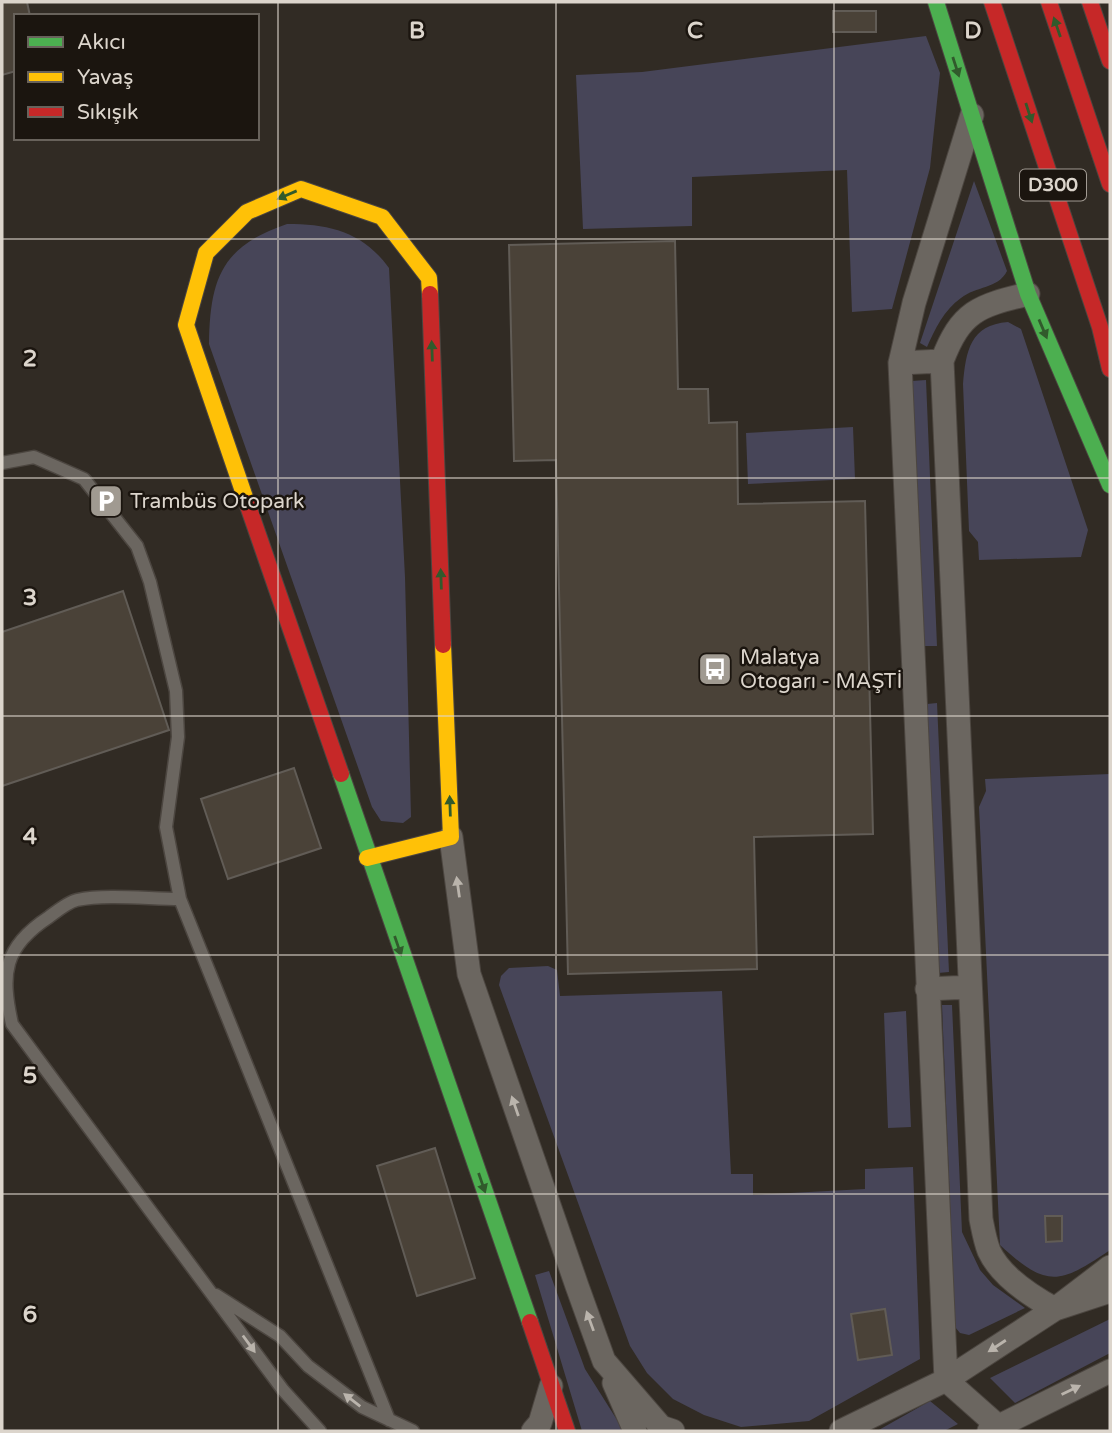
<svg xmlns="http://www.w3.org/2000/svg" width="1112" height="1433" font-family="'Varela Round',sans-serif">
	<style>
		.green { fill: #474558 }
		.building { fill: #4a4238; stroke: #615c56; stroke-width: 2 }
		.lines { fill: none; stroke-linecap: round; stroke-linejoin: round }
		.lane-casing { stroke: #4c4640; stroke-width: 15 }
		.street-casing { stroke: #4c4640; stroke-width: 25 }
		.fast-casing { stroke: #4c4640; stroke-width: 18 }
		.slow-casing { stroke: #4c4640; stroke-width: 18 }
		.jam-casing { stroke: #4c4640; stroke-width: 18 }
		.lane { stroke: #6b6660; stroke-width: 12 }
		.street { stroke: #6b6660; stroke-width: 23 }
		.fast { stroke: #4caf50; stroke-width: 16 }
		.slow { stroke: #ffc107; stroke-width: 16 }
		.jam { stroke: #c62828; stroke-width: 16 }
		.oneway { fill: #315a2c }
		.oneway2 { fill: #bab4ac }
		.grid { fill: none; stroke: #dcd5cc; stroke-width: 2; stroke-opacity: 0.55 }
		.labels { text-anchor: middle; dominant-baseline: central; stroke-width: 5; stroke-linejoin: round; paint-order: stroke }
		.shield { fill: #1b150f; stroke: #a29b93; stroke-width: 2 }
		.shield-label { font-size: 19px; font-weight: bold; fill: #dcd5cc }
		.poi-label { font-size: 21px; fill: #dcd5cc; stroke: #1b150f; text-anchor: start }
		.grid-label { font-size: 23px; text-anchor: middle; font-weight: bold; fill: #dcd5cc; stroke: #1b150f; stroke-width: 5; stroke-linejoin: round; paint-order: stroke }
	</style>
	<rect width="100%" height="100%" fill="#312b24"/>
	<!-- green -->
	<path class="green" d="M926,36L940,73L930,168L892,309L852,312L847,170L692,177V226L583,229L576,75L642,72Z
		M974,181L1007,271C998,289 976,286 961,298C944,310 935,329 927,347L920,343Z
		M287,224C330,224 363,232 389,268L405,577L411,817L403,823L381,821L372,807L209,344C210,278 222,246 287,224Z
		M1008,322L1021,329L1088,530L1081,557L979,560L978,542L969,531L963,384C966,351 970,325 1008,322Z
		M926,380L937,646H923L912,381Z
		M853,427L855,479L748,484L746,433Z
		M937,703L949,972L938,973L927,704Z
		M1110,774V1250C1060,1284 1047,1289 1000,1245L979,807L986,791L985,779Z
		M548,966L557,970L560,996L722,991L731,1174H753V1195L865,1189V1169L913,1167L920,1359L809,1421L741,1427L704,1415L673,1399L647,1373L630,1346L499,985L501,976L509,968Z
		M942,1005H952L962,1232L980,1270L993,1285L1025,1308L969,1335L960,1333L955,1327Z
		M906,1011L911,1127L888,1128L884,1013Z
		M549,1271L585,1369L624,1431H582L535,1275Z
		M1110,1319V1353L1015,1403L990,1378Z
		M930,1401L958,1424L944,1431H877Z"/>
	<!-- building -->
	<path class="building" d="M2,2H27L30,16H16V71L2,75Z
		M833,11H876V32H833Z
		M675,241L678,389H708L709,423L737,422L738,504L865,501L873,834L754,837L757,969L568,974L556,460L514,461L509,245Z
		M123,591L169,730L2,786V632Z
		M294,768L321,848L228,879L201,799Z
		M435,1148L475,1278L417,1296L377,1166Z
		M1045,1216H1062V1241L1046,1242Z
		M885,1309L892,1355L858,1360L851,1314Z"/>
	<g class="lines">
		<!-- lane casing -->
		<g class="lane-casing">
			<path id="lane" d="M2,463L34,457L84,479L137,546L150,582L176,691L178,737L166,827L180,899
				M216,1295L280,1336L308,1366L362,1407L413,1431
				M320,1431L283,1390L12,1024C1,974 3,947 49,917C57,911 68,902 77,900C107,894 148,899 180,899L389,1420"/>
		</g>
		<!-- street casing -->
		<g class="street-casing">
			<path id="street" d="M972,115L914,303L900,363L946,1380L998,1426
				M1028,294C978,306 961,311 942,361L981,1219C983,1229 985,1241 989,1251C1001,1277 1031,1296 1055,1309L1110,1291
				M900,363L942,361
				M451,837L469,974L577,1286L604,1361L661,1427L673,1431
				M927,989L970,987
				M614,1383L635,1431
				M533,1431L540,1423L551,1386
				M841,1431L946,1380L1055,1309L1110,1267
				M989,1431L1110,1371"/>
		</g>
		<!-- fast casing -->
		<g class="fast-casing">
			<path id="fast" d="M936,2L1028,294L1110,485
				M341,774L530,1322"/>
		</g>
		<!-- slow casing -->
		<g class="slow-casing">
			<path id="slow" d="M247,503L186,325L206,253L247,212L301,189L382,217L429,278L430,294
				M367,858L451,837L443,645"/>
		</g>
		<!-- jam casing -->
		<g class="jam-casing">
			<path id="jam" d="M992,2L1100,327L1110,369
				M1049,2L1110,184
				M1090,2L1110,61
				M430,294L443,645
				M247,503L341,774
				M530,1322L567,1431"/>
		</g>
		<!-- lane -->
		<use href="#lane" class="lane"/>
		<!-- street -->
		<use href="#street" class="street"/>
		<!-- fast -->
		<use href="#fast" class="fast"/>
		<!-- slow -->
		<use href="#slow" class="slow"/>
		<!-- jam -->
		<use href="#jam" class="jam"/>
	</g>
	<!-- one-way arrows -->
	<defs><path id="oneway-solid" d="M-6-.8H1V-3.2L6.5 0L1 3.2V.8H-6Z" transform="scale(1.75)"/></defs>
	<g class="oneway">
		<use href="#oneway-solid" transform="translate(1057 27) rotate(-109)"/>
		<use href="#oneway-solid" transform="translate(956 67) rotate(72)"/>
		<use href="#oneway-solid" transform="translate(1029 113) rotate(72)"/>
		<use href="#oneway-solid" transform="translate(287 195) rotate(157)"/>
		<use href="#oneway-solid" transform="translate(1043 329) rotate(67)"/>
		<use href="#oneway-solid" transform="translate(432 351) rotate(-92)"/>
		<use href="#oneway-solid" transform="translate(441 579) rotate(-92)"/>
		<use href="#oneway-solid" transform="translate(450 806) rotate(-92)"/>
		<use href="#oneway-solid" transform="translate(398 946) rotate(71)"/>
		<use href="#oneway-solid" transform="translate(482 1183) rotate(71)"/>
	</g>
	<g class="oneway2">
		<use href="#oneway-solid" transform="translate(458 887) rotate(-98)"/>
		<use href="#oneway-solid" transform="translate(515 1106) rotate(-109)"/>
		<use href="#oneway-solid" transform="translate(590 1321) rotate(-110)"/>
		<use href="#oneway-solid" transform="translate(249 1344) rotate(54)"/>
		<use href="#oneway-solid" transform="translate(997 1346) rotate(147)"/>
		<use href="#oneway-solid" transform="translate(1071 1390) rotate(-26)"/>
		<use href="#oneway-solid" transform="translate(352 1400) rotate(-142)"/>
	</g>
	<!-- grid -->
	<path class="grid" d="M278,2V1431M556,2V1431M834,2V1431M2,239H1110M2,478H1110M2,716H1110M2,955H1110M2,1194H1110"/>
	<!-- icons -->
	<defs>
		<g id="parking-square" transform="scale(1.75)"><rect x="-9" y="-9" width="18" height="18" rx="4" fill="#a09a91" stroke="#1b150f"/><path d="M-3.5-5.5H1a3.5 3.5 0 0 1 0 7H-1V5.5H-3.5ZM-1-3.4V-.6H.8a1.4 1.4 0 0 0 0-2.8Z" fill="#fff"/></g>
		<g id="bus-square" transform="scale(1.75)"><rect x="-9" y="-9" width="18" height="18" rx="4" fill="#a09a91" stroke="#1b150f"/><path d="M-5-6H5V4H4V6H2V4H-2V6H-4V4H-5ZM-3.5-4V0h7V-4ZM-3.5 1.2v1.5H-2V1.2ZM2 1.2v1.5H3.5V1.2Z" fill="#fff"/></g>
	</defs>
	<g fill-rule="evenodd">
		<use href="#parking-square" x="106" y="501"/>
		<use href="#bus-square" x="715" y="669"/>
	</g>
	<g class="labels">
		<!-- shield labels -->
		<rect class="shield" x="1020" y="169.5" width="66" height="31" rx="5"/>
		<g class="shield-label">
			<text x="1053" y="185">D300</text>
		</g>
		<!-- poi labels -->
		<g class="poi-label">
			<text x="130" y="501">Trambüs Otopark</text>
			<text x="740" y="657">Malatya<tspan x="740" dy="24">Otogarı - MAŞTİ</tspan></text>
		</g>
	</g>
	<g class="grid-label">
		<text x="417" y="38">B</text>
		<text x="695" y="38">C</text>
		<text x="973" y="38">D</text>
		<text x="30" y="366">2</text>
		<text x="30" y="605">3</text>
		<text x="30" y="844">4</text>
		<text x="30" y="1083">5</text>
		<text x="30" y="1322">6</text>
	</g>
	<!-- border -->
	<rect width="1112" height="1433" fill="none" stroke="#dcd5cc" stroke-width="7"/>
	<!-- legend -->
	<rect x="14" y="14" width="245" height="126" fill="#1b150f" stroke="#68625b" stroke-width="2"/>
	<rect x="28" y="37" width="35" height="10" fill="#4caf50" stroke="#68625b" stroke-width="2"/>
	<text x="77" y="49" font-size="21" fill="#dcd5cc">Akıcı</text>
	<rect x="28" y="72" width="35" height="10" fill="#ffc107" stroke="#68625b" stroke-width="2"/>
	<text x="77" y="84" font-size="21" fill="#dcd5cc">Yavaş</text>
	<rect x="28" y="107" width="35" height="10" fill="#c62828" stroke="#68625b" stroke-width="2"/>
	<text x="77" y="119" font-size="21" fill="#dcd5cc">Sıkışık</text>
</svg>
